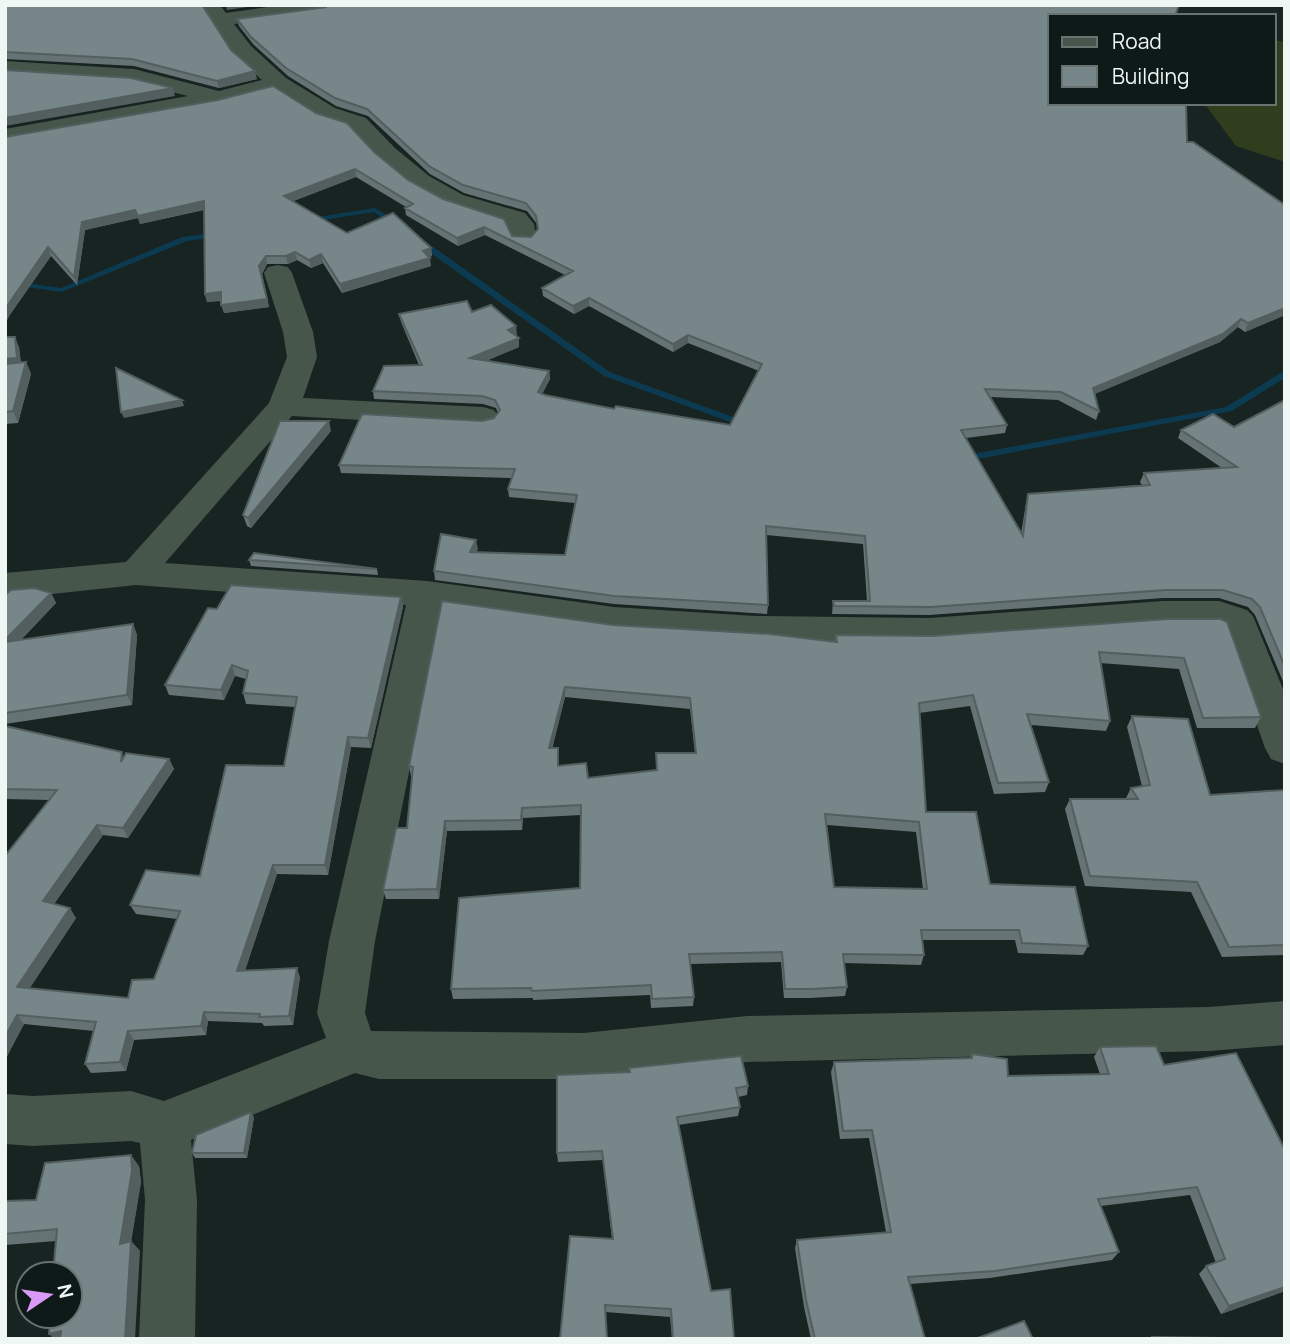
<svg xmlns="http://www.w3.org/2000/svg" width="1290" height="1344" font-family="Manrope,sans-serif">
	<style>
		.green { fill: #303e1e }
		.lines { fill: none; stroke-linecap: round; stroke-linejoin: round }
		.stream { fill: #0c3a50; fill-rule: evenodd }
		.street { fill: #46564b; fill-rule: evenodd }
		.wall { fill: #667375; fill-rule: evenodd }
		.shaded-wall { fill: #535e5f }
		.building { fill: #778688; stroke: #535e5f; stroke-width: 2; fill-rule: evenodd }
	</style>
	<rect width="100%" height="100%" fill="#172421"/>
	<!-- green -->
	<path class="green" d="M1274,40L1285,42V162L1236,146L1204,103H1274Z"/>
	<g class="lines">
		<!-- stream -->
		<path class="stream" d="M375,208L398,222V226H392L374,212L311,222L307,220L311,218Z
			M219,232L223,234L222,236L187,241L62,292L5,284V280L61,288L182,237Z
			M419,241H425L610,372L747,422L748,424L744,427L741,426L604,376L419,245Z
			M1282,372H1285V378L1232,411L962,462L958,459L962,456L1226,407Z"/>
		<!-- street -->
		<path class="street" d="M199,5H220L226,13L281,5H337L327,11L234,24L251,46L286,78L335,108L366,118L395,148L429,176L463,195L525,213L534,224L536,236L532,242H514L507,225L445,205L411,186L377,158L350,128L319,118L275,91L219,105L5,143V129L188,96L134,83L5,75V61L134,69L219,91L262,80L235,56Z
			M278,265L288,267L292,273L313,332L317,357L303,398L483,407L494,410L499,417L494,424L483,427L292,416L165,563L427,581L614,607L755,616L929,618L1163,601H1219L1247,610L1253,616L1285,694V764L1271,759L1265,748L1224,631L1217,627H1163L929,644L755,642L614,633L442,609L375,941L365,1013L371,1031L584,1033L747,1016L1209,1007L1285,1001V1045L1209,1051L747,1062L584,1079H379L355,1073L191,1140L197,1200L195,1339H139L145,1200L140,1143L131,1141L33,1146L5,1144V1094L33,1096L131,1091L164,1101L326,1038L317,1013L329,941L406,605L136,585L5,599V573L126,562L269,403L287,357L283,332L264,273L268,267Z"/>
	</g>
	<!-- wall -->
	<path class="wall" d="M5,5L231,50L257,79L219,88L134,66L5,59Z
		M1050,16L1187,142L1285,205V315L1245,332L1238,327L1220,342L1094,394L1099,411L1096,420L1058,400L991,397L1007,425L1005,433L966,438L1021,534L1026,503L1028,494L1142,485L1140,482L1144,473L1222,468L1178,438L1181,430L1234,427L1285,400V686L1255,615L1248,607L1219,598H1163L929,615L832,614L833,601H867L863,544L766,535L768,605L767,614L614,604L435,580L434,571L478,549L476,552L565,555L575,503L509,497L508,489L512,478L341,473L339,465L494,418L498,413L496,408L483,404L374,399L373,391L419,365L401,322L399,314L472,312L517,335H515L519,338V347L486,361L549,371L550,379L542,394L614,409L730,425L759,371L688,343L673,352L589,306L574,314L543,296L542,288L565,275L485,235L458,246L406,215L405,208L406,207L356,177L293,201L347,233L431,248L432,256L429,257L431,266L342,293L323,263L311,268L297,260L288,264H267L262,274L269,307L224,313L221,301L207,302L205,294L204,210L140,224L138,218L85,230L77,285L51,256L9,316L5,324V137L374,152L408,180L512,236L531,237L537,230V224L527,211L464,193L430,174L368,116L336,106L288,76L253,44L239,26L237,19Z
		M5,337L19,347L21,363L26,362L31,374L18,423L5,424Z
		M331,431L251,528L247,526L243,515Z
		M249,560L377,569L378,575L251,566Z
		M51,593L56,603L21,640L133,624L137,635L132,705L5,724V595Z
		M401,597L403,607L371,748L351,747L328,875L277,874L245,970L300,977L293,1025L264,1026L262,1023L208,1021L206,1035L134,1040L126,1071L91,1073L85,1064L94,1031L24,1024L5,1060L50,800L5,799V726L124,757L169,759L174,769L128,838L103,835L54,904L76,918L29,989L128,998L154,979L177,919L136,914L130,905L200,876L284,766L295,707L246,704L243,693L246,679L235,676L224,700L169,695L165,685L217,609Z
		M1168,619L1261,717L1255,728H1197L1179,669L1100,663L1110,721L1106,731L1031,725L1049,782L1045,792L994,794L970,706L919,713L926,812L990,884L1088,946L1083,955L1018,953L1015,940H922L924,955L921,965L844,963L847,987L845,996L810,998H784L781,962L690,964L694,997L693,1006L651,1008L650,995L533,1000V998L453,999L451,989L580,888L581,815L523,818L522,830L447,831L439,899H386L383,890L407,828L412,777L411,776L409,766L613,625L835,642L836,635L932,636ZM565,697L690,709L695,753L656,770L588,778L559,766L558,748H552ZM827,825L916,832L923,889L834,887Z
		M1132,716L1210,795L1285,790V957L1283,955L1222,957L1191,892L1085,886L1065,809L1070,799H1127L1126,798L1131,788L1142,786L1127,727Z
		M1100,1047L1164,1065L1285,1291L1221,1314L1199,1274L1206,1266L1216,1263L1190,1195L1101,1206L1119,1252L1112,1260L990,1278L910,1284L925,1339H811L804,1307L795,1248L797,1240L886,1232L869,1138L840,1139L831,1072L834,1062L970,1058L972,1054L1008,1076L1100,1074L1094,1057Z
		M557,1075L748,1086L747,1095L738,1097L740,1107L738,1116L678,1125L711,1291L734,1339H672L670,1317L605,1312L560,1339L612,1239L603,1160L558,1162L557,1153Z
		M254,1117L247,1158H195L192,1153Z
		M139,1166L141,1182L131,1241L140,1251L56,1241L5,1245V1201L36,1200Z"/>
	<!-- shaded-wall -->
	<path class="shaded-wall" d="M226,5H261L227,10Z
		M255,71L257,79L219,88L217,81Z
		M173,88L175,96L5,126V118Z
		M355,169L356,177L286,204L284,196Z
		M204,201L206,209L140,224L138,216Z
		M135,210L138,218L85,230L77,285L74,277L82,222Z
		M484,227L485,235L458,246L457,238Z
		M48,247L51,256L9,316L5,324V309Z
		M431,248L432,256L424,259L423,251Z
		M295,252L297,260L288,264L286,256Z
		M321,254L323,263L311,268L309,260Z
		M266,256L267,264L262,274L269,307L224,313L221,305L259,266Z
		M430,258L431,266L342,293L340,284Z
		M221,292L223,300L207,302L205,294Z
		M589,298V306L574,314L573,306Z
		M1285,308V315L1245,332L1248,323Z
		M1241,319L1238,327L1220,342L1090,396L1093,388Z
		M516,326L517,335L509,338L508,330Z
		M688,335V343L673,352V344Z
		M15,337L19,347L21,367L5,369V359Z
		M519,338V347L471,367L470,358Z
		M26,362L31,374L18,423L13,411Z
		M549,371L550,379L539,400L538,392Z
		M182,400L184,406L124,418L121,412Z
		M329,421L331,431L251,528L248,518Z
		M476,540L478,549L472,560L470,552Z
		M51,593L56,603L9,652L5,646V640Z
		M401,597L403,607L371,748L368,738Z
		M133,624L137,635L132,705L127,695Z
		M232,665L235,676L224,700L221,690Z
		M565,687V697L550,758L549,748Z
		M348,737L351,747L328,875L325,865Z
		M169,759L174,769L128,838L123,828Z
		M522,808L523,818L522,830L521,820Z
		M445,821L447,831L439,899L437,889Z
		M97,825L103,835L49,910L43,901Z
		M273,865L277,874L242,980L237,971Z
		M70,908L76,918L24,997L17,987Z
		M297,968L300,977L293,1025L289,1016Z
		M204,1012L208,1021L206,1035L201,1026Z
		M17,1015L24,1024L5,1060V1037Z
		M128,1031L134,1040L126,1071L120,1062Z
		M251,1112L254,1117L247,1158L244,1153Z
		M131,1155L139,1166L141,1182L129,1254L120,1244Z
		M131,1241L140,1251L135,1339H125Z
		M1285,1287V1291L1221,1314L1229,1306Z
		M61,1331L70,1339H54L49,1334Z"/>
	<!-- building -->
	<path class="building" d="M5,5H202L231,50L255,71L217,81L132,59L5,52Z
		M328,5H1179L1175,16H1050V103H1186L1187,142H1193L1285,205V308L1248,323L1241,319L1223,334L1093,388L1099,411L1061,392L985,389L1007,425L961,430L1023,536L1028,494L1150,485L1144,473L1237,467L1181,430L1213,414L1234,427L1285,400V667L1260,607L1252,599L1223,590H1166L931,607L834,606L833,601H870L865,536L766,526L768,605L614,596L434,571L441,534L476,540L470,552L565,555L577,495L508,489L515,469L339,465L362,414L482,421L494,418L500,410L495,400L482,396L373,391L384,366L422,365L399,314L467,301L472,312L491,305L516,326L508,330L519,338L470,358L549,371L538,392L545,395L614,409L616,406L730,425L762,364L688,335L673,344L589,298L573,306L542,288L573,271L484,227L457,238L405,208L413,204L355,169L284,196L347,233L393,213L431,248L423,251L430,258L340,284L321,254L309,260L295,252L286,256H266L259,266L267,299L221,305V292L205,294L204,201L138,216L135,210L82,222L74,277L48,247L5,309V137L218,100L273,86L316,113L347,123L374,152L408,180L443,199L504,219L512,236L531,237L538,229L536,216L526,203L463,185L429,166L367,109L335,98L286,68L251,37L237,19L326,7Z
		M5,70L131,78L173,88L5,118Z
		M5,337H15L17,358L5,359Z
		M26,362L13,411L5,412V364Z
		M116,368L182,400L121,412Z
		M280,421H329L248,518L243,515Z
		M254,553L377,569L249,560Z
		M231,585L401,597L368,738L348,737L325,865H273L237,971L297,968L289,1016L259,1017L260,1014L204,1012L201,1026L128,1031L120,1062L85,1064L96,1022L17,1015L5,1037V856L57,790L5,789V726L122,752L121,762L126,753L169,759L123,828L97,825L43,901L70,908L17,987L128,998L132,980L154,979L180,911L130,905L146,870L200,876L226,765L284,766L297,697L243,693L248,671L232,665L221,690L165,685L208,608L217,609Z
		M34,588L51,593L5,640V595L11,590Z
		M442,601L613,625L770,634L837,642L836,635L932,636L1168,619H1221L1227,622L1261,717L1203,718L1184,658L1099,652L1110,721L1027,714L1049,782L998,783L973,695L919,703L926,812H976L990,884L1075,887L1088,946L1022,943L1019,930H921L924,955L843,954L847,987L812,989H785L782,952L689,954L694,997L652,999L651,985L532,991L531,988L451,989L459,898L580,888L581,805L522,808L521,820L445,821L437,889L383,890L396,828H407L413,767L409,766ZM565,687L690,698L696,753H656L657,770L588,778L586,763L558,766V748H549ZM825,814L919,822L927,889L834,887Z
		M133,624L127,695L5,713V642Z
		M1132,716L1188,719L1210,795L1285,790V945L1229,947L1197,882L1090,876L1070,799H1138L1131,788L1150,785Z
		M1156,1046L1164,1065L1236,1053L1285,1150V1287L1229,1306L1206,1266L1225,1259L1197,1187L1098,1199L1119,1252L995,1271L908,1277L925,1339H815L806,1300L797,1240L891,1232L872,1130L843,1131L834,1062L972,1058V1054L1007,1059L1008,1076L1109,1074L1100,1047Z
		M741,1056L748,1086L736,1088L740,1107L677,1117L711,1291L730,1289L734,1339H673L671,1309L605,1305L607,1339H560L570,1236L613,1239L602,1151L557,1153V1075L630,1072L629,1068Z
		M251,1112L244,1153H192L196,1135Z
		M131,1155L132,1171L120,1244L131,1241L125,1339H60L61,1331L49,1334L50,1316H70V1274H53L57,1229L5,1234V1201L36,1200L45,1163Z
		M1024,1321L1033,1339H975Z
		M1152,1337L1222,1338V1339H1152Z"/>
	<!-- border -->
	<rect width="1290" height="1344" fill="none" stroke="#eff7f5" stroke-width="14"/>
	<!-- legend -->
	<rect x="1048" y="14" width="228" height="91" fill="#0e1a18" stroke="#687270" stroke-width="2"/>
	<rect x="1062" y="37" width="35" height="10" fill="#46564b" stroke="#687270" stroke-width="2"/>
	<text x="1112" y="49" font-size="21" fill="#eff7f5">Road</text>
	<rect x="1062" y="66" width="35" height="21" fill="#778688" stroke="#687270" stroke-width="2"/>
	<text x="1112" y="84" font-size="21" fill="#eff7f5">Building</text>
	<!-- north arrow -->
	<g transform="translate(49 1295) rotate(77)"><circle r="33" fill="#0e1a18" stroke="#687270" stroke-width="2"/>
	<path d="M0-5L12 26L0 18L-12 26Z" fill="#d99af7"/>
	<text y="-10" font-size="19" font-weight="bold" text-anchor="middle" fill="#eff7f5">N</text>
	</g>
</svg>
